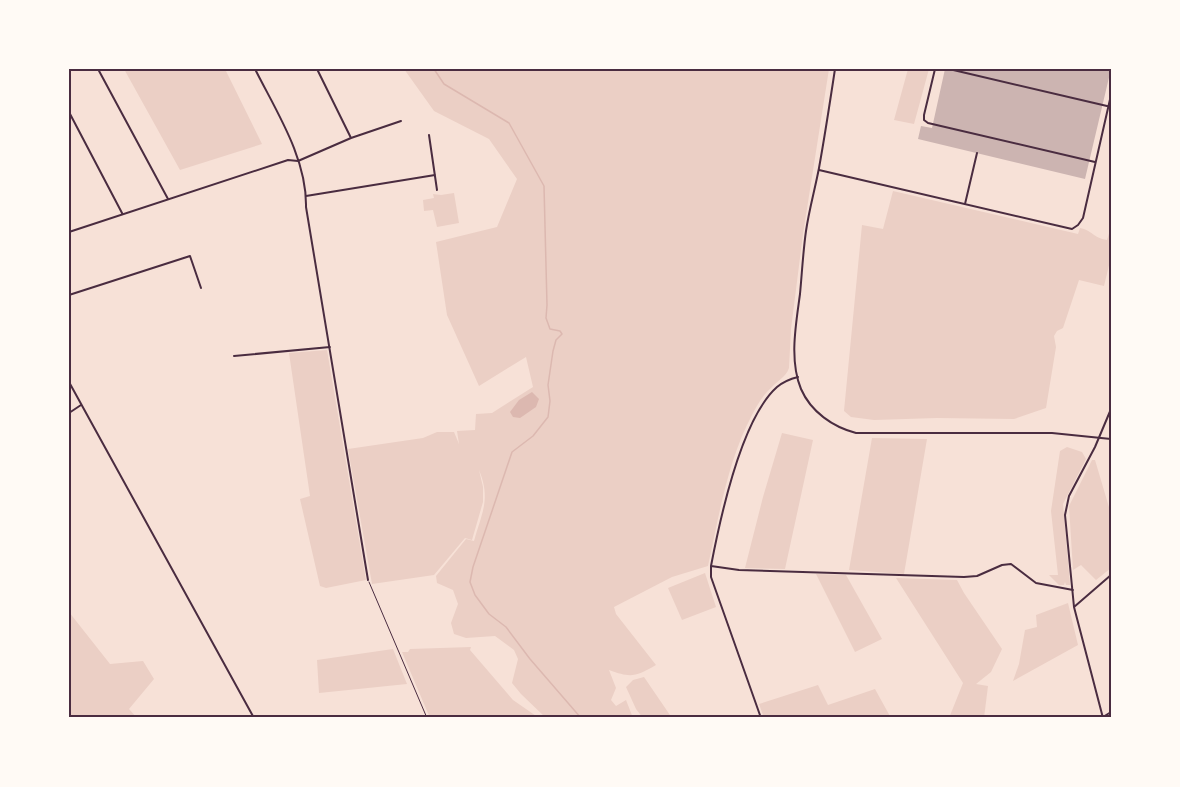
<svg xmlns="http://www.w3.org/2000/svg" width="1180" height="787" font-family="'DejaVu Sans',sans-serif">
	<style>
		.green { fill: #ebcfc5 }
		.water { fill: #dcb8b0 }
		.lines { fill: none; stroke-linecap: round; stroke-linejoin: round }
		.stream { stroke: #dcb8b0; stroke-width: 1.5 }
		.building { fill: #ccb4b1 }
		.service { stroke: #4a2c40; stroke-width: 1 }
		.minor { stroke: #4a2c40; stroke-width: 2 }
		.tertiary { stroke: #4a2c40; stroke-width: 2 }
		.neatline { fill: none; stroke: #4a2c40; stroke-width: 2 }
	</style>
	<rect width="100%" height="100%" fill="#f7e1d7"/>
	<!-- green -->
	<path class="green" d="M124,69H225L262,144L180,170Z
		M404,69H829L803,234L791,329L789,368C786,377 777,381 771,388C763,395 757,405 752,415C728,460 719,515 708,566L672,577L614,607L616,614L656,665C635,677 631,678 609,670L616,688L611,700L616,706L626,700L633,718H546L521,694L512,683L518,659L514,650L495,636L466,638L454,634L451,623L458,604L453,590L437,583L436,576L466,539L474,541C482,512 491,499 479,470L483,487V502L472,540L465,538L434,575L372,584L348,449L423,438L437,432H454L459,444L457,431L475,430L476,414L492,413L533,387L526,357L479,386L447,315L436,242L497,227L517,179L489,139L434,111Z
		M908,69H929L914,124L894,120Z
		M893,191L1078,234L1080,228C1092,230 1093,238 1107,240L1111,227V257L1104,286L1079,280L1063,328L1057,331L1054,336L1056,347L1046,408L1014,419L937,418L874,420L851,417L844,411L862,225L883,229Z
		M454,193L459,223L437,227L433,210L424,211L423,200L434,198L433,194L441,195Z
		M327,350L366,580L326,588L320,586L300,499L310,496L289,353Z
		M782,433L813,440L785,569L745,568L763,497Z
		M872,438L927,439L904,574L849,570Z
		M1067,447L1082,452L1086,459L1063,504L1070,585H1066L1065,582L1064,585H1059L1049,575H1058L1051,511L1060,451Z
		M1092,460H1095L1111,514V568L1096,580L1081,565L1073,570L1069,506Z
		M705,573L716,607L682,620L668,588Z
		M816,574L846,575L882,639L855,652Z
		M896,578L957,580L964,593L1002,649L991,672L976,684L988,686L984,718H949L963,683Z
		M1068,603L1078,645L1013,681L1019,664L1025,630L1037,627L1036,615Z
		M69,612L110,664L143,661L154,679L129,709L137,718H69Z
		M471,647L470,650L513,700L539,718H430L402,652H408L410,649Z
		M393,649L407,684L319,693L317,660Z
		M644,677L672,718H643L636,709L626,687L633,680Z
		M818,685L828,705L875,689L891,718H764L759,704Z"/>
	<!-- water -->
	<path class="water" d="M532,392L539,399L536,407L520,418L513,417L510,412L519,400Z"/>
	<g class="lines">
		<!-- stream -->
		<path class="stream" d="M434,69L444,84L509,123L544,186L547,305L546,318L550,329L560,331L562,334L556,340L553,351L548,385L550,401L548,417L533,436L512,452L473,567L470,582L475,595L489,614L506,627L530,659L581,718"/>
	</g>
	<!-- building -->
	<path class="building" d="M945,69H1111L1085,179L918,139L921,126L932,128Z"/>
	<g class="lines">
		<!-- service -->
		<path class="service" d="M369,582L427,718"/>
		<!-- minor -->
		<path class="minor" d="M98,69L168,199
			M255,69C276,111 307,158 306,207L368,580
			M317,69L351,138
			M935,69L924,115V120L928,123L1095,162
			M949,69L1107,106
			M69,112L122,213
			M429,135L437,190
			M819,170L1072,229L1078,225L1083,218L1111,95
			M306,196L435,175
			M965,204L977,153
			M69,232L288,160L298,161L351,138L401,121
			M1111,274V284
			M69,295L190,256L201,288
			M234,356L330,347
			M69,413L81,405
			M711,566L739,570L964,577L977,576L1002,565L1011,564L1036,583L1073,590
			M1074,607L1111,575
			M1103,717L1111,712
			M761,718L711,577V566C720,519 741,419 777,387C783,382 790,379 798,377
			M1103,718L1074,607L1065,515L1069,496L1095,447L1111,409"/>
		<!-- tertiary -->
		<path class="tertiary" d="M835,69C830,102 825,135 819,168C815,189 809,210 806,231C803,252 802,273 800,294C796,324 789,360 801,389C811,412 833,427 856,433H1052L1111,439
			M69,382L254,718"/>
	</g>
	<!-- border -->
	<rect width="1180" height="787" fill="none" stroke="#fffaf5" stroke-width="141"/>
	<rect x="70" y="70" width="1040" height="646" class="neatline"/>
</svg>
